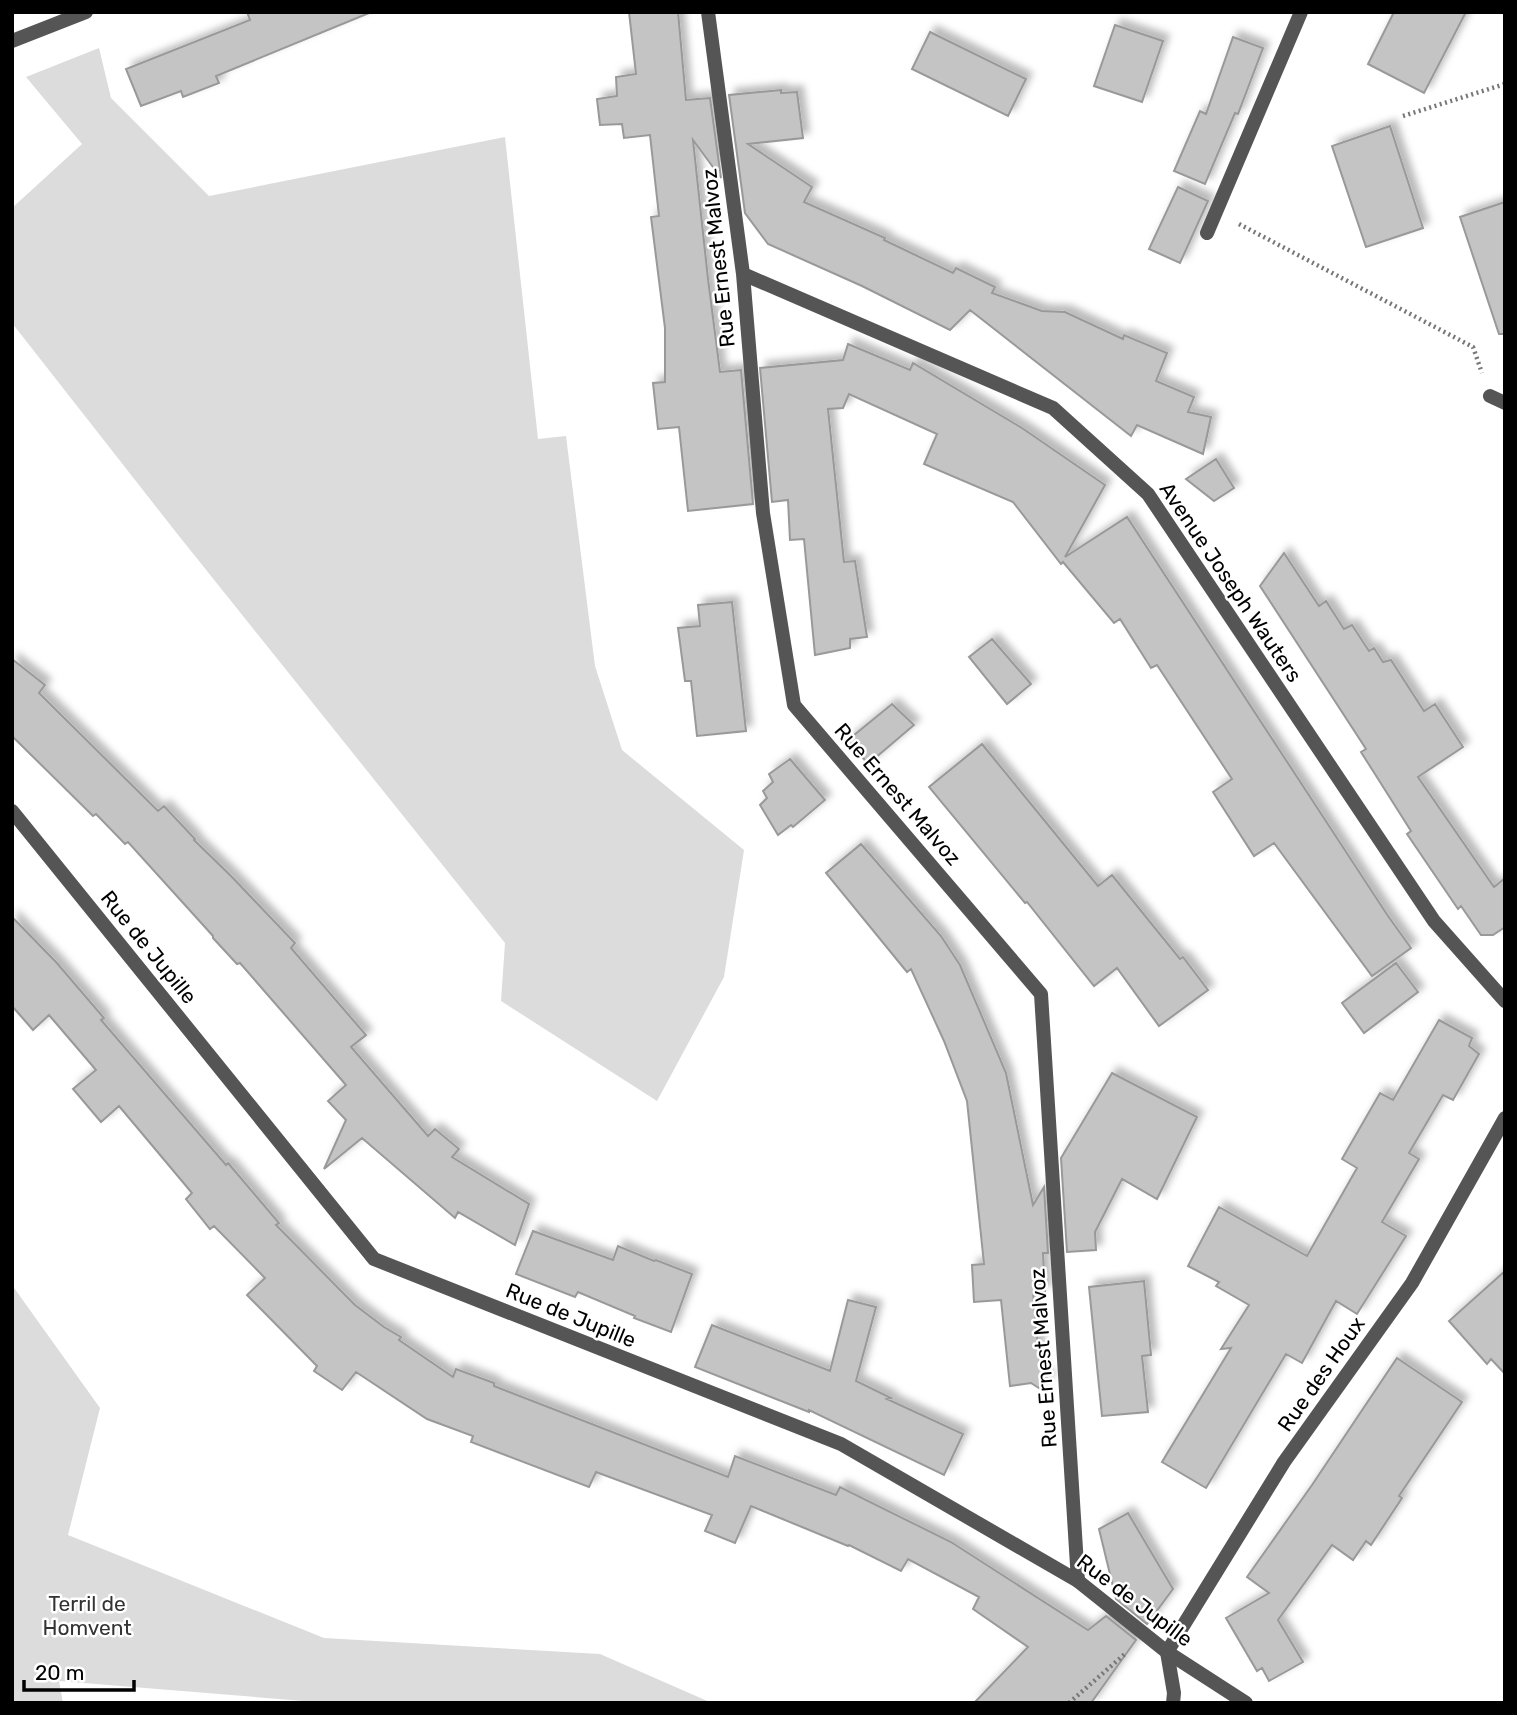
<svg xmlns="http://www.w3.org/2000/svg" width="1517" height="1715" font-family="Rubik,sans-serif">
	<style>
		.green { fill: #dcdcdc }
		.building { fill: #c4c4c4; stroke: #999; stroke-width: 2; filter: url(#shadow) }
		.lines { fill: none; stroke-linecap: round; stroke-linejoin: round }
		.path { stroke: #777; stroke-width: 4.5; stroke-dasharray: 2 3.5; stroke-linecap: butt }
		.minor { stroke: #555; stroke-width: 14 }
		.tertiary { stroke: #555; stroke-width: 14 }
		.labels { text-anchor: middle; dominant-baseline: central; stroke-width: 5; stroke-linejoin: round; paint-order: stroke }
		.street-label { font-size: 21px; fill: #000; stroke: #fff }
		.park-label { font-size: 21px; fill: #333; stroke: #fff }
	</style>
	<defs>
		<filter id="shadow"><feDropShadow dx="6" dy="-6" stdDeviation="3.5" flood-color="#0004"/></filter>
	</defs>
	<rect width="100%" height="100%" fill="#fff"/>
	<!-- green -->
	<path class="green" d="M99,48L111,98L209,196L505,137L538,439L566,436L595,666L622,750L744,850L724,977L657,1101L501,1001L505,943L175,531L12,323V208L82,144L26,77Z
		M12,1285L100,1408L68,1535L324,1638L600,1654L712,1703H328L59,1681L63,1703H12Z"/>
	<!-- building -->
	<path class="building" d="M247,12L369,13L216,76L219,83L183,97L181,91L141,106L126,69L250,20Z
		M629,12H678L686,100L710,98L721,178L693,140L708,279L720,372L741,370L753,504L688,511L679,427L658,429L653,383L665,382V328L651,217L659,216L650,135L624,138L622,124L600,125L597,99L617,96L616,77L636,74Z
		M1394,12H1466L1424,93L1368,64Z
		M1115,25L1163,41L1142,102L1094,86Z
		M930,32L1026,79L1008,116L912,69Z
		M1233,37L1263,48L1238,114L1235,113L1205,184L1174,171L1200,111L1206,114Z
		M781,90V93L797,92L803,138L748,144L812,187L804,202L885,238L884,240L953,273L956,268L995,287L992,293L1042,311L1065,312L1123,339L1124,335L1167,353L1156,381L1194,397L1188,412L1211,417L1203,454L1137,425L1131,436L970,310L950,330L862,286L768,244L745,213L729,95Z
		M1390,126L1423,228L1366,247L1332,146Z
		M1178,187L1208,201L1180,263L1149,249Z
		M1505,202V334H1499L1460,217Z
		M848,344L910,370L913,363L1022,428L1105,485L1065,557L1127,517L1388,916L1411,948L1372,976L1274,843L1254,856L1213,792L1232,779L1157,665L1151,668L1120,619L1114,623L1063,562L1061,564L1013,502L924,464L937,434L849,394L843,408L828,409L844,562L855,561L867,637L850,639V648L815,655L804,539L790,540L788,500L772,502L760,368L843,360Z
		M1216,459L1234,488L1214,501L1186,479Z
		M1284,553L1319,606L1326,601L1344,629L1352,625L1369,651L1374,648L1383,662L1391,660L1424,711L1435,704L1463,747L1418,777L1494,887L1505,878V927L1493,935H1481L1461,906L1458,909L1407,834L1411,831L1361,752L1366,749L1260,586Z
		M732,602L746,731L697,736L691,681H685L678,628L700,626L698,605Z
		M992,639L1031,684L1007,704L969,657Z
		M12,659L45,685L39,693L158,811L164,806L195,839L194,840L231,876L295,943L291,948L366,1035L351,1047L428,1136L435,1129L459,1149L452,1157L529,1204L515,1245L458,1212L455,1218L362,1138L324,1169L346,1120L328,1101L346,1085L240,963L237,964L213,938V936L128,842L125,844L96,814L93,816L12,736Z
		M892,704L914,725L868,764L848,740Z
		M982,744L1098,886L1112,875L1180,959L1183,957L1208,990L1159,1026L1117,968L1094,986L1027,902L1025,903L929,787Z
		M790,759L825,800L793,827L791,825L778,835L760,805L767,798L763,791L773,782L769,774Z
		M861,844L941,936L960,965L1006,1073L1033,1205L1044,1187L1048,1253H1043L1045,1291L1033,1292L1040,1367L1049,1381L1041,1382L1042,1390L1031,1383L1010,1386L1001,1300L974,1302L972,1265L984,1264L967,1101L944,1041L911,969L907,972L826,873Z
		M12,917L56,962L104,1018L101,1020L226,1165L228,1163L279,1223L276,1225L355,1305L384,1327L401,1337L399,1340L453,1377L456,1369L494,1383V1386L728,1477L735,1456L836,1495L840,1487L951,1542L1088,1630L1106,1616L1136,1640L1091,1703H974L1028,1647L973,1609L979,1597L908,1559L901,1571L849,1545L848,1546L751,1506L735,1543L705,1531L712,1515L596,1472L589,1487L471,1442L473,1436L427,1419L356,1372L342,1390L314,1371L317,1366L247,1295L265,1278L214,1226L210,1229L186,1199L192,1193L119,1106L101,1122L73,1089L96,1070L49,1015L33,1030L12,1006Z
		M1396,963L1418,992L1364,1033L1342,1003Z
		M1439,1020L1472,1038L1469,1046L1479,1054L1453,1100L1443,1095L1409,1153L1419,1159L1382,1222L1406,1236L1357,1314L1336,1301L1302,1363L1286,1354L1206,1488L1162,1462L1231,1348L1221,1349L1249,1305L1216,1286L1219,1282L1188,1266L1219,1207L1307,1256L1357,1168L1342,1159L1380,1093L1393,1100Z
		M1112,1073L1197,1117L1157,1199L1122,1179L1095,1232L1096,1250L1067,1252L1061,1158Z
		M533,1231L613,1260L618,1246L654,1261L656,1260L692,1274L671,1332L634,1318L635,1316L578,1292L575,1297L516,1274Z
		M1505,1271V1374L1491,1359L1487,1364L1449,1321Z
		M1144,1281L1151,1355L1142,1356L1148,1412L1102,1416L1089,1287Z
		M848,1300L876,1307L856,1381L891,1398L887,1399L963,1434L944,1475L809,1410V1412L695,1367L712,1325L830,1371Z
		M1397,1358L1462,1402L1399,1496L1402,1498L1371,1545L1366,1541L1353,1560L1332,1545L1278,1620L1303,1662L1269,1681L1262,1668L1257,1671L1226,1618L1269,1593L1247,1577L1312,1485Z
		M1128,1513L1173,1589L1147,1624L1116,1599L1099,1529Z"/>
	<g class="lines">
		<!-- path -->
		<path class="path" d="M1403,116L1505,84
			M1239,224L1473,347L1482,373
			M1069,1703L1126,1653"/>
		<!-- minor -->
		<path class="minor" d="M708,12L743,274L763,513L794,705L1041,994L1078,1581
			M12,41L86,12
			M1207,233L1301,12
			M743,274L1053,408L1148,494L1434,921L1505,1001
			M1490,396L1505,403
			M1173,1703L1174,1693L1167,1652L1284,1462L1412,1283L1505,1118"/>
		<!-- tertiary -->
		<path class="tertiary" d="M12,811L374,1259L841,1444L1078,1581L1167,1652L1246,1703"/>
	</g>
	<g class="labels">
		<!-- street labels -->
		<g class="street-label">
			<text transform="translate(718 258) rotate(-96)">Rue Ernest Malvoz</text>
			<text transform="translate(1231 582) rotate(56)">Avenue Joseph Wauters</text>
			<text transform="translate(898 794) rotate(49)">Rue Ernest Malvoz</text>
			<text transform="translate(149 947) rotate(51)">Rue de Jupille</text>
			<text transform="translate(571 1315) rotate(22)">Rue de Jupille</text>
			<text transform="translate(1043 1358) rotate(-94)">Rue Ernest Malvoz</text>
			<text transform="translate(1321 1374) rotate(-55)">Rue des Houx</text>
			<text transform="translate(1135 1600) rotate(37)">Rue de Jupille</text>
		</g>
		<!-- park labels -->
		<g class="park-label">
			<text x="87" y="1603">Terril de<tspan x="87" dy="24">Homvent</tspan></text>
		</g>
	</g>
	<!-- border -->
	<rect width="1517" height="1715" fill="none" stroke="#000000" stroke-width="28"/>
	<!-- scale -->
	<path d="M24 1680v10h110v-10" fill="none" stroke="#000000" stroke-width="3.5"/>
	<text x="35" y="1680" font-size="21" fill="#000000" stroke="#ffffff" stroke-width="5" paint-order="stroke">20 m</text>
</svg>
